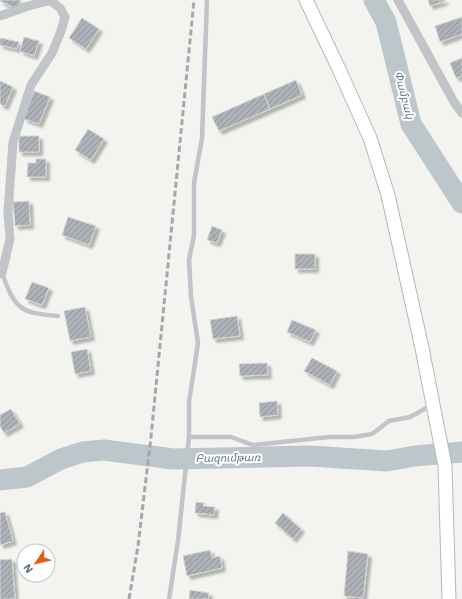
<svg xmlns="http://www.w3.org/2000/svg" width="462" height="599" font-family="'Work Sans','Noto Sans Armenian',sans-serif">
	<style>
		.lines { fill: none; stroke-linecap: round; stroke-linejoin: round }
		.river { stroke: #bcc6cb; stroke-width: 21 }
		.building { fill: url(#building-hatch); stroke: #d5d5d2; filter: url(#shadow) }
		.secondary-casing { stroke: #b3b8bc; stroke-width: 15 }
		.lane { stroke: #c1c4c8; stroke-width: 4.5 }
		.street { stroke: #c1c4c8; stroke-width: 9 }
		.secondary { stroke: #fff; stroke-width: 13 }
		.rail { stroke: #a3a8ae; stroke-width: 3; stroke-dasharray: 6 3; stroke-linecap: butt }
		.labels { text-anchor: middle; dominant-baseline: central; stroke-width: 4; stroke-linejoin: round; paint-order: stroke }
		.water-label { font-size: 11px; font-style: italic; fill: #637a85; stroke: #fff }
	</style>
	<defs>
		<pattern id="building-hatch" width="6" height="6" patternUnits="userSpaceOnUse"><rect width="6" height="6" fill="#acb2b8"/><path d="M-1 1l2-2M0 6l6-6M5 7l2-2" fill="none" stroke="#8f959b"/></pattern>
		<filter id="shadow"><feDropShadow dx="3.5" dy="3.5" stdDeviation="1" flood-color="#0004"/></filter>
	</defs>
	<rect width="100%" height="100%" fill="#f3f4ef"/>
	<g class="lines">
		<!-- river -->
		<path class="river" d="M374,0L386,22L411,124L462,203
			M0,480L27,477L61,459L83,452L104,450L173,459L310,456L387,461L415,456L462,452"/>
	</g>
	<!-- building -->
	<path class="building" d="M0,0H21L17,9L0,1Z
		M428,0H445V1L430,6Z
		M462,17V34L440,42L435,26Z
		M82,18L99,29L86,49L69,38Z
		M24,37L39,41L34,56L20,51Z
		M0,38L19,42L17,49L0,45Z
		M462,58V76L456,78L450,63Z
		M296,80L302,95L270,109L264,94Z
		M0,81L13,87L5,106L0,104Z
		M34,91L50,97L39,124L24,119Z
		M264,94L270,109L219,131L212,117Z
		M88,129L104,139L91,160L75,150Z
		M19,136H39V152H19Z
		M36,159H46V177H27L28,163H36Z
		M29,201L30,225L15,226L13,202Z
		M68,217L96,226L89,245L62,235Z
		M212,226L222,230L217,243L207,240Z
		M295,254H315V269H295Z
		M32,282L49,288L42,305L25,299Z
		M85,307L91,337L70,341L64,311Z
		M237,316L240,336L213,339L210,320Z
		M292,320L316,330L310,342L287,332Z
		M87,349L91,371L75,374L71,352Z
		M312,358L337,371L330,385L304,371Z
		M267,363L268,375L240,376L239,364Z
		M277,401L278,415L260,417L259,403Z
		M11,409L20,424L4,433L0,426V415Z
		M196,502L204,503L203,506L215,507L214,515L195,513Z
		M5,512L13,541L0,545V513Z
		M283,513L301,529L293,539L275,523Z
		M210,550L212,558L220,556L222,568L187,576L183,556Z
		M348,551L368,554L363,598L344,596Z
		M12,559L15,599H0V560Z
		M190,590L209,593L208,599H189Z"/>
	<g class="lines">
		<!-- secondary casing -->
		<g class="secondary-casing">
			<path id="secondary" d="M306,0L338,67L370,138L388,195L422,348L445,466L449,599"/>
		</g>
		<!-- lane -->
		<path class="lane" d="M2,273C15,309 20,313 58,316
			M189,437H231L253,445L329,437H354L372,434L389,421L410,417L432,405
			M169,599L178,541L189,437V402L198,343L191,297L189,260L194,235V183L202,138L207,0"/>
		<!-- street -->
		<path class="street" d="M398,0L454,102L462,113
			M0,16C16,11 34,2 51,1L60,8L65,17L61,31L52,53L31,85L13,142L8,212L10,239L2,273L0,274"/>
		<!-- secondary -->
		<use href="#secondary" class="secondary"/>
		<!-- rail -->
		<path class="rail" d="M129,599L138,546L151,437L194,0"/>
	</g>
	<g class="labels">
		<!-- water labels -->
		<g class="water-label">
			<text transform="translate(404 95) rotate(76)">Փամբակ</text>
			<text transform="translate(228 458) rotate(-1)">Բազումթառ</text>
		</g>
	</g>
	<!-- north arrow -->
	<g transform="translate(36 563) rotate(235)"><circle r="19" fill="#ffffff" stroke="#c0c6cd"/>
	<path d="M0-3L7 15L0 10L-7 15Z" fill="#e45d1f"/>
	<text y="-6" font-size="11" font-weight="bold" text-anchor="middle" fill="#627181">N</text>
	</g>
</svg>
